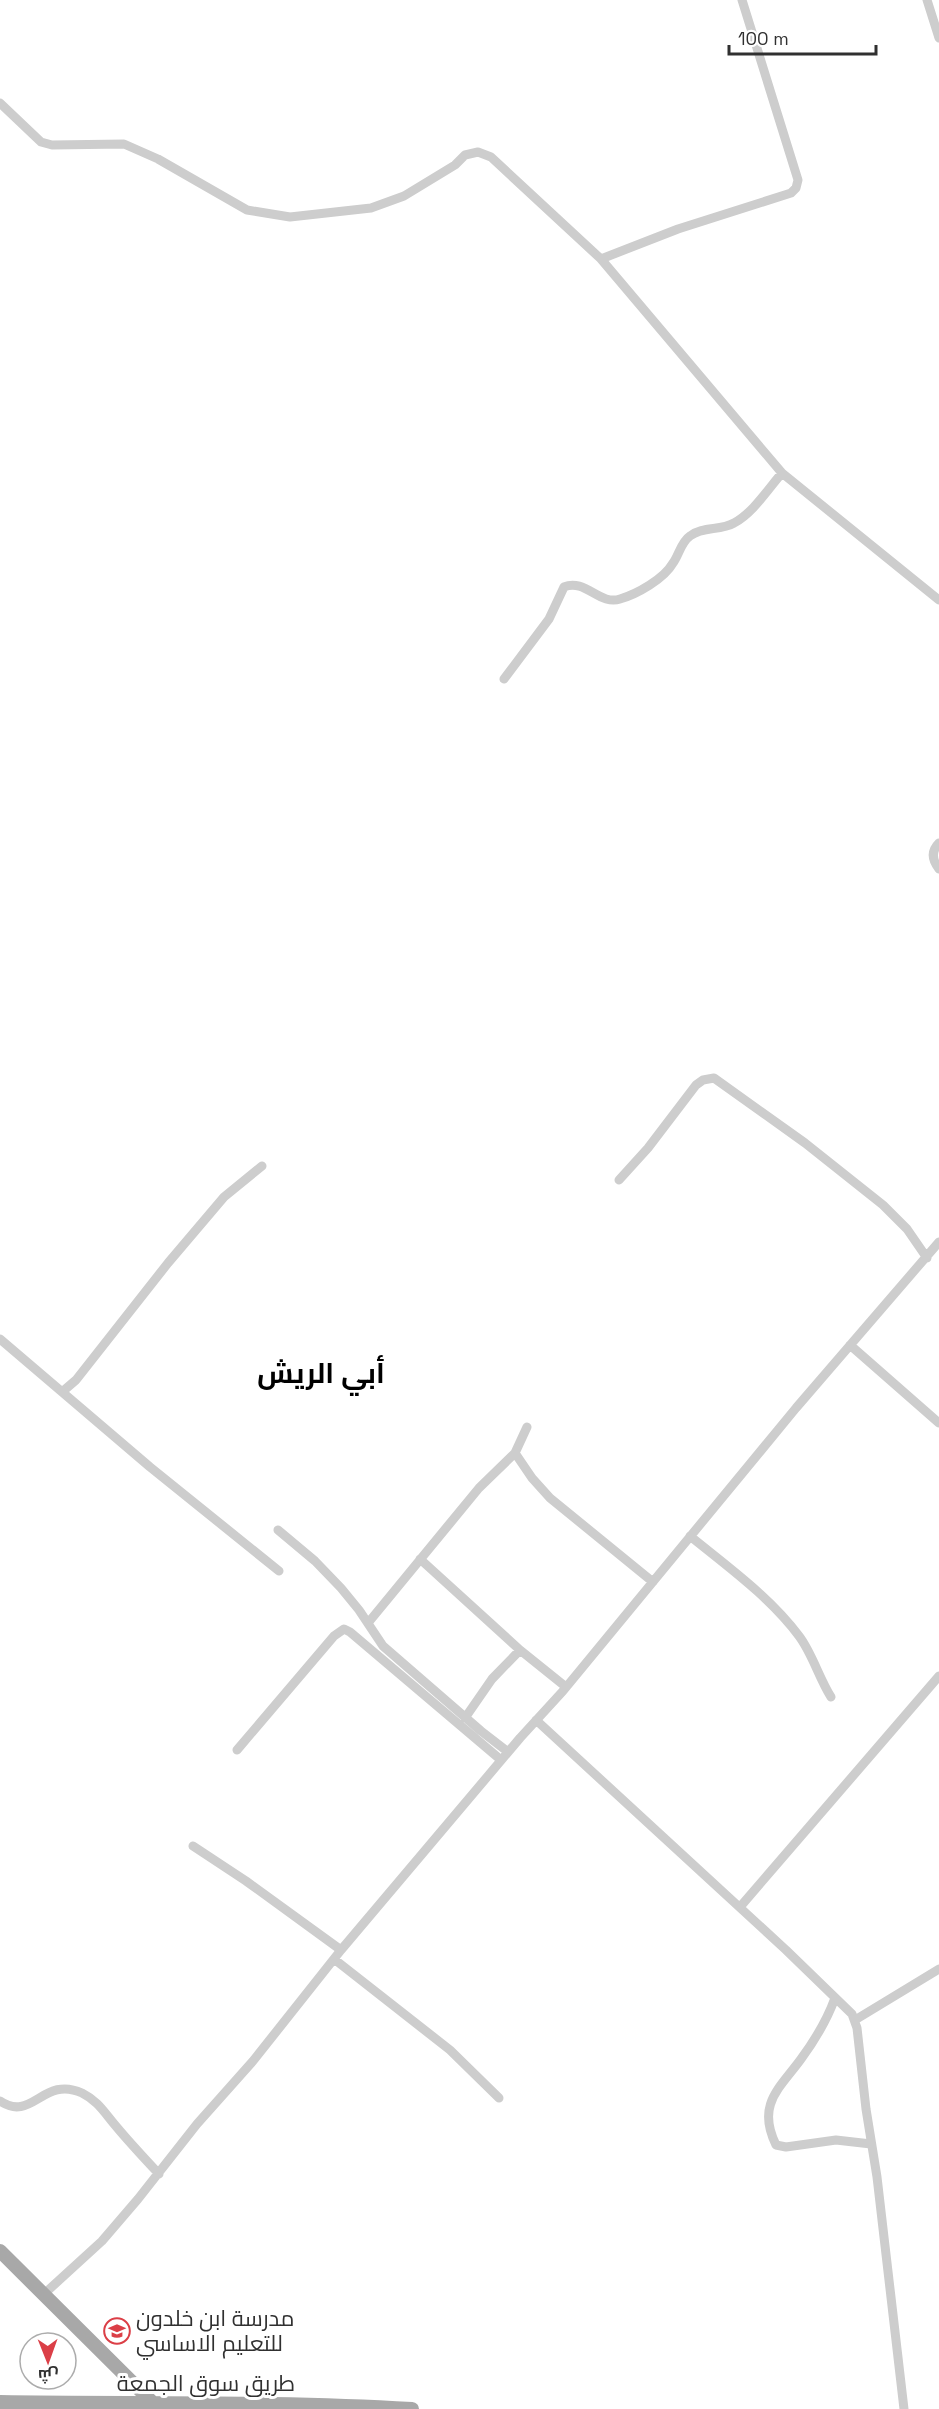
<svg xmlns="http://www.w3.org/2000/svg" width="939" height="2409" font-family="'Space Grotesk',Cairo,sans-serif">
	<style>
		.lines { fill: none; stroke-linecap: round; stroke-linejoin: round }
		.street { stroke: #cdcdcd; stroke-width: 9 }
		.primary { stroke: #a8a8a8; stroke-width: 14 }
		.labels { text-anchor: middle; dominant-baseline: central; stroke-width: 6; stroke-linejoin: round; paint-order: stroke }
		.poi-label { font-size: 22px; fill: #303030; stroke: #fff; text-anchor: start }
		.street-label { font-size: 22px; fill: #303030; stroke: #fff }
		.district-label { font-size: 28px; font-weight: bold; fill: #000; stroke: #fff }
	</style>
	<rect width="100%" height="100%" fill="#fff"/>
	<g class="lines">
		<!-- street -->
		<path class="street" d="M927,0L939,38
			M0,103L41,142L52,145L124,144L158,159L247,210L290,217L371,208L404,196L455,165L465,155L478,152L491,157L601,259L782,473L939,600
			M601,259L678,229L791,193L796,188L798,180L742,0
			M504,679L549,619L564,587C585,578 600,606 620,599C637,594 664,579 673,563C679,555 681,542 690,536C703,526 720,531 734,523C753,513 768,489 782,473
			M939,843C931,851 932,860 939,869
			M619,1180L648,1148L696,1085L703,1080L714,1078L805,1143L883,1205L907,1229L927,1258
			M0,1339L150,1467L279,1571
			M850,1345L939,1423
			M62,1392L76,1380L168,1263L224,1197L262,1166
			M527,1427L515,1453L532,1478L550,1498L653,1582
			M278,1530L315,1561L341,1588L359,1610L383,1646L481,1731L508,1752
			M690,1536C728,1567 770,1597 799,1636C812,1653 819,1678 831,1697
			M420,1559L520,1650
			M368,1623L479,1488L515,1453
			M465,1718L492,1679L520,1650L566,1687
			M536,1720L786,1950L852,2014L857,2028L866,2109L877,2177L904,2409
			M237,1750L334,1636L344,1629L350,1632L501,1760
			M193,1846L246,1881L341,1950
			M740,1907L939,1676
			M334,1959L450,2050L499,2098
			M835,1998C827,2020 815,2040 801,2059C780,2088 756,2104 776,2145L786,2147L836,2140L871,2144
			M855,2020L939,1969
			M0,2101C32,2123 43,2075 82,2093C98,2101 104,2112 115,2125C129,2142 144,2158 159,2174
			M44,2294L102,2241L138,2199L197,2124L253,2061L341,1950L520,1738L563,1691L796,1408L939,1242"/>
		<!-- primary -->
		<path class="primary" d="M0,2251L158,2408
			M0,2402C137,2404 275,2401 412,2409"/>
	</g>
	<!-- icons -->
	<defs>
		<g id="school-ring" transform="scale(1.35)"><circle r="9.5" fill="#fff" stroke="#db3f47" stroke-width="1.5"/><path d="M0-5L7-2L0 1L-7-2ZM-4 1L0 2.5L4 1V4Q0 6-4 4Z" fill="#db3f47"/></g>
	</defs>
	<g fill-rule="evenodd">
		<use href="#school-ring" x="117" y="2331"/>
	</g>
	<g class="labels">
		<!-- poi labels -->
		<g class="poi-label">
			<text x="136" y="2318">مدرسة ابن خلدون<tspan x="136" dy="25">للتعليم الاساسي</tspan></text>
		</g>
		<!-- street labels -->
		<g class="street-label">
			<text x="206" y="2383">طريق سوق الجمعة</text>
		</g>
		<!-- district labels -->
		<g class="district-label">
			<text x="321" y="1373">أبي الريش</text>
		</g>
	</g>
	<!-- north arrow -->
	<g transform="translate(48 2361) rotate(179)"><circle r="28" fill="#ffffff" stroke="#acacac" stroke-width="1.5"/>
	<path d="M0-4.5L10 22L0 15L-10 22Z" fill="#db3f47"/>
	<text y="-9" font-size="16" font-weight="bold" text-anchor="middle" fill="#303030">ش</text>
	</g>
	<!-- scale -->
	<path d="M729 45v9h147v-9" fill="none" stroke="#303030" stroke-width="3"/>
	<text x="738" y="45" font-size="18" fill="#303030" stroke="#ffffff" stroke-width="4.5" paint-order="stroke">100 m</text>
</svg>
